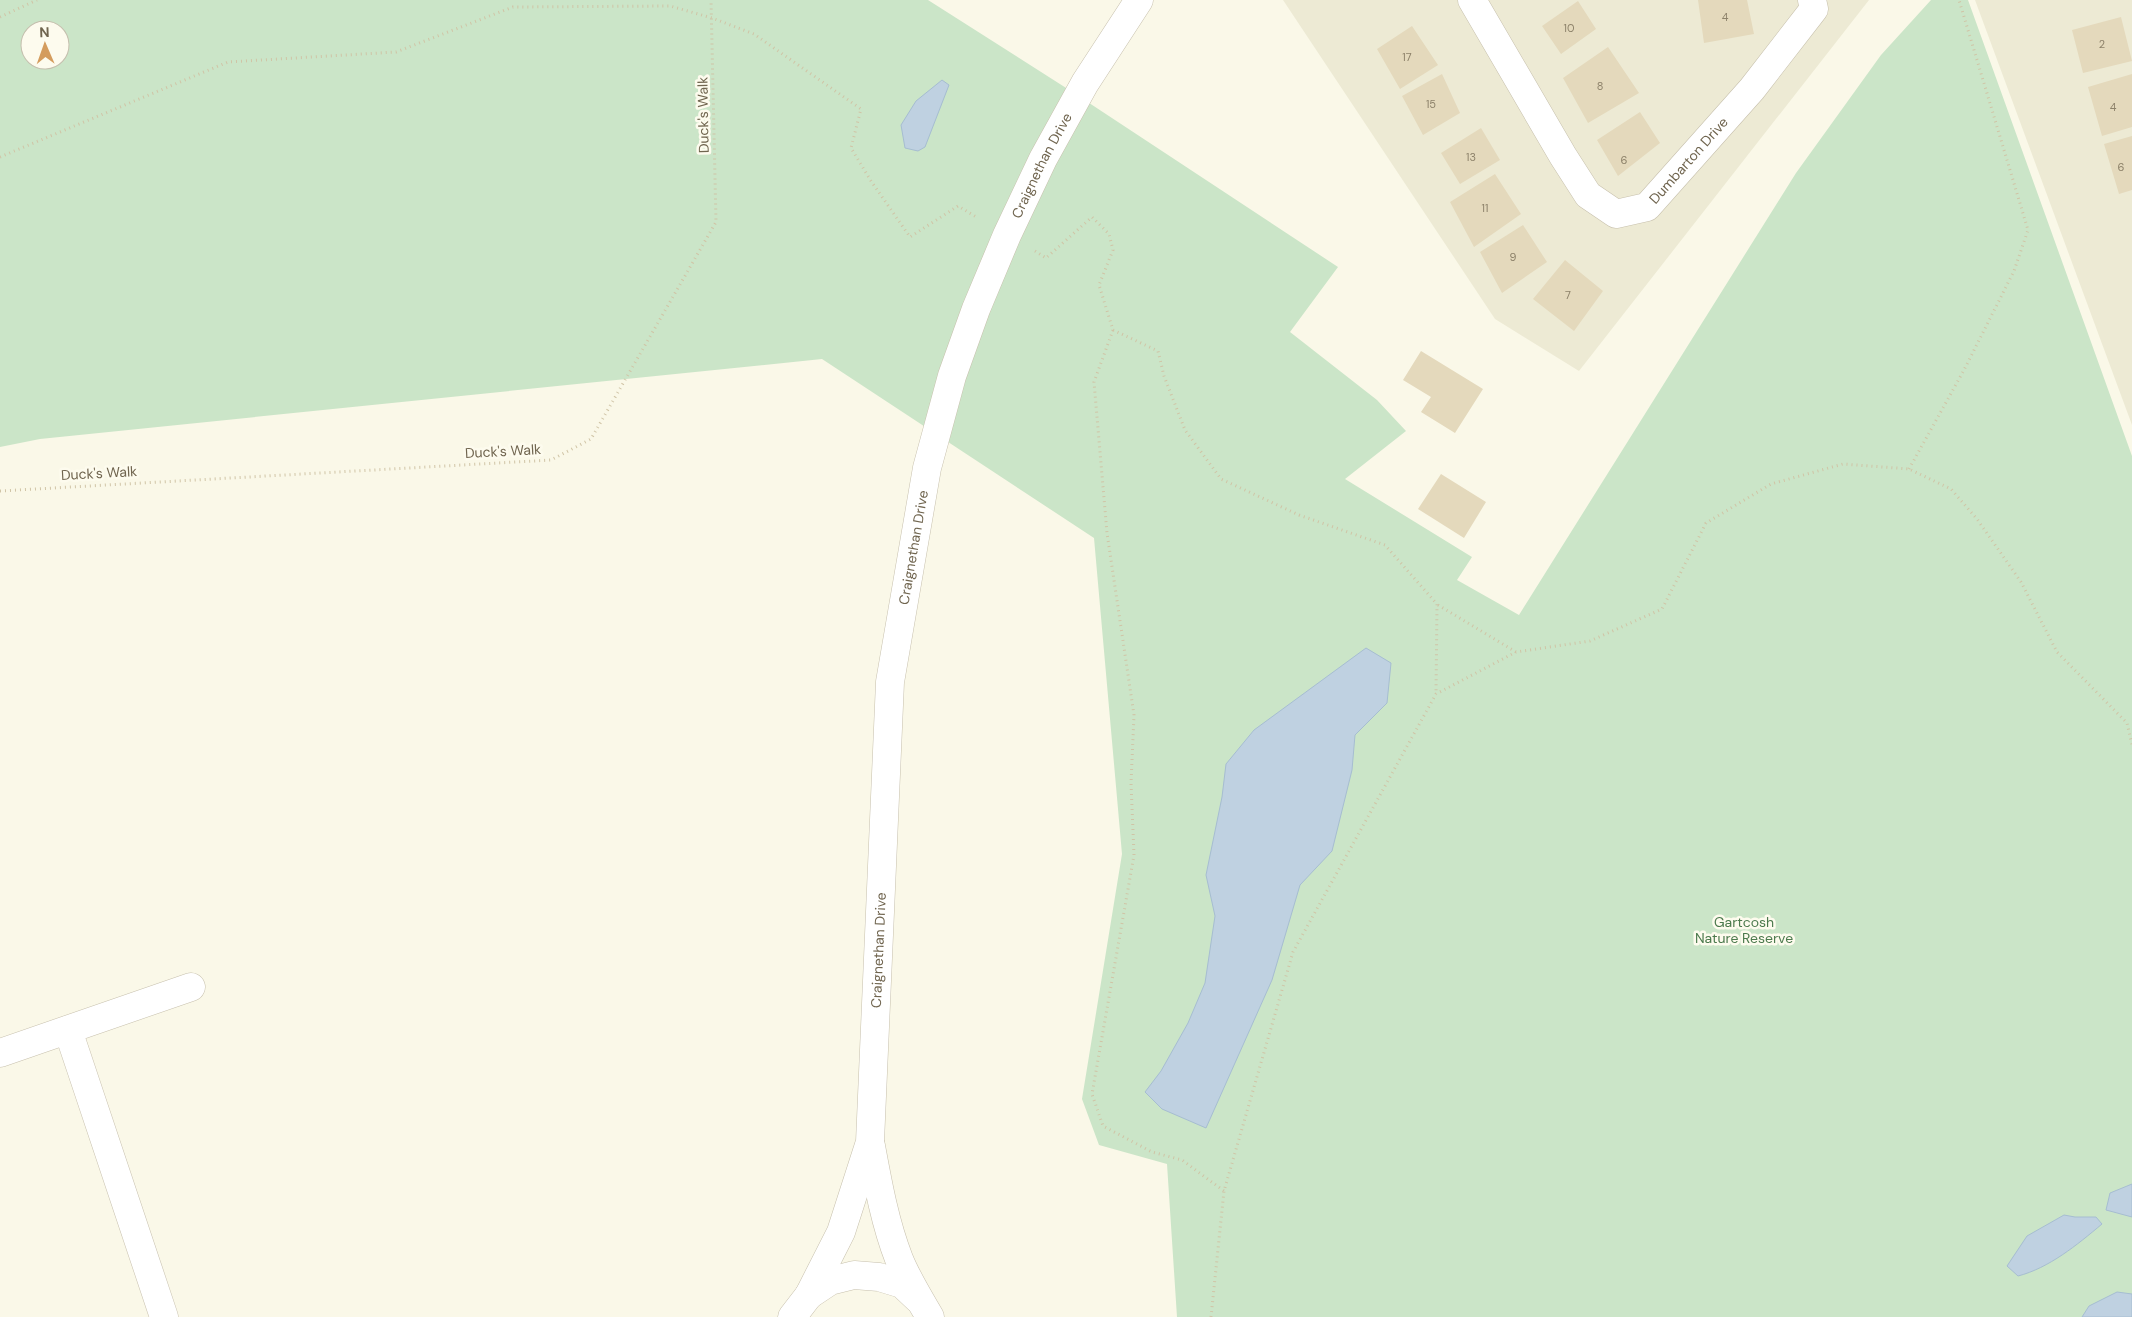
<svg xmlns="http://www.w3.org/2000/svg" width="2132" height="1317" font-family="'DM Sans',sans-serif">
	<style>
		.residential { fill: #edead4 }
		.green { fill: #cbe5c8; fill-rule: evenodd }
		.water { fill: #bfd1e1; stroke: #a6bdd1 }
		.building { fill: #e4d9bc }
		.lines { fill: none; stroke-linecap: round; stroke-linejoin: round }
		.minor-casing { stroke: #c7c0ad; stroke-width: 29 }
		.path { stroke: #d0c4a6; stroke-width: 3; stroke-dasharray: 1 4; stroke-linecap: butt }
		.minor { stroke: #fff; stroke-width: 28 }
		.labels { text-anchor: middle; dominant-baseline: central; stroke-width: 5; stroke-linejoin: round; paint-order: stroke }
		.number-label { font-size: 11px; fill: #8d826a }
		.street-label { font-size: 14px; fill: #70654f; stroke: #fdfbee }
		.park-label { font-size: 14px; fill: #4c7a4d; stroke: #fdfbee }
	</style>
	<rect width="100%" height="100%" fill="#faf8e8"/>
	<!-- residential -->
	<path class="residential" d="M1283,0H1869L1579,371L1495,319Z
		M1975,0H2132V425Z"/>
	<!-- green -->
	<path class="green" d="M0,0H928L1074,93L1338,267L1290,332L1377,400L1406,431L1345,479L1472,557L1457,580L1519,615L1796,173L1881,55L1931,0H1968L2132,456V1317H1177L1167,1164L1099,1145L1082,1099L1122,854L1094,538L822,359L40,439L0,447ZM30,30H60V60H30Z"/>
	<!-- water -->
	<path class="water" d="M942,80L949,85L925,147L918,151L905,148L901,125L916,101Z
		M1366,648L1391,663L1387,703L1355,735L1352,770L1332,851L1300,885L1272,980L1206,1128L1162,1109L1145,1092L1161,1071L1188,1023L1205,983L1215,916L1206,875L1222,797L1226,764L1254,730Z
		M2132,1184V1217L2106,1210L2110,1193Z
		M2064,1215L2075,1217H2096L2102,1224C2077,1245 2049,1268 2018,1276L2007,1266L2027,1236Z
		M2117,1292L2132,1294V1317H2082L2089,1306Z"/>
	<!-- building -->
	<path class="building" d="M1698,0H1747L1754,34L1704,43Z
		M1578,1L1596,29L1561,54L1542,26Z
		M2121,17L2132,61L2083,73L2072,30Z
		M1412,26L1438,65L1400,89L1377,49Z
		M1608,47L1639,93L1588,123L1563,78Z
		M1442,74L1460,113L1423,135L1402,96Z
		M2132,74V127L2102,136L2088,87Z
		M1640,112L1660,143L1618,176L1597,140Z
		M1481,128L1500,160L1460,184L1441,153Z
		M2132,136V190L2119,194L2104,144Z
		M1495,174L1521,214L1474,247L1450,202Z
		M1523,225L1547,262L1502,293L1480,252Z
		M1565,260L1603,291L1574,331L1533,299Z
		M1421,351L1483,389L1455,433L1421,412L1431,397L1403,380Z
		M1441,474L1486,502L1464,538L1418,509Z"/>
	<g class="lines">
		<!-- minor casing -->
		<g class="minor-casing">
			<g id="minor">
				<path id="s1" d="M1472,0L1563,156L1588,195L1616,214L1647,207L1752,89L1814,9L1812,0"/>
				<path d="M68,1030L164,1317"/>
				<path d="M0,1053L191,987"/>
				<path d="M871,1146C878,1184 885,1223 899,1259C907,1279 919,1298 930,1317"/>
				<path d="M809,1295L830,1281L854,1275L879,1277L902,1284L918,1299"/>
				<path id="s2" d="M792,1317L809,1295L841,1232L870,1142L890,682L927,468L952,376L976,309L1007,235L1043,159L1085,83L1139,0"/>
			</g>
		</g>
		<!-- path -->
		<path class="path" d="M0,17L37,0
			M0,157L228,62L396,52L513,7L670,6L712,18L754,34L861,109L851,148L871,181L910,237L958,206L978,218
			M1035,251L1046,258L1092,217L1109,234L1113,250L1099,285L1113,330L1158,351L1164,376L1185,430L1221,479L1299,515L1385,545L1437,604L1436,694
			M1113,330L1094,382L1107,533L1134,715L1131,783L1134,855L1092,1094L1103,1126L1152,1152L1182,1160L1224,1191
			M1909,469L1964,370L2014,271L2028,230L1959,0
			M0,491L551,460L591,439L716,222L711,0
			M1438,605L1516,652
			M1211,1317L1224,1191L1293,952L1436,694L1516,652L1590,641L1662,609L1706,523L1771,484L1843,464L1909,469L1951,489L1977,519L2021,582L2057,652L2127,723L2132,745"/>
		<!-- minor -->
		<use href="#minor" class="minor"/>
	</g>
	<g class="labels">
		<!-- number labels -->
		<g class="number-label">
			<text x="1725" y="17">4</text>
			<text x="1569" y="28">10</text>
			<text x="2102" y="44">2</text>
			<text x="1407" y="57">17</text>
			<text x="1600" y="86">8</text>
			<text x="1431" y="104">15</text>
			<text x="2113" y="107">4</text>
			<text x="1471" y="157">13</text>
			<text x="1624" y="160">6</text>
			<text x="2121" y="167">6</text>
			<text x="1485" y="208">11</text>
			<text x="1513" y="257">9</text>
			<text x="1568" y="295">7</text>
		</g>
		<!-- street labels -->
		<g class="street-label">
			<text transform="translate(703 115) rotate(-91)">Duck's Walk</text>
			<text stroke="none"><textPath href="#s1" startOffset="355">Dumbarton Drive</textPath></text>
			<text stroke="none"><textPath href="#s2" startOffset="1195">Craignethan Drive</textPath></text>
			<text transform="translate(503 451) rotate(-3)">Duck's Walk</text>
			<text transform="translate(99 473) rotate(-3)">Duck's Walk</text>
			<text stroke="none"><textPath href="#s2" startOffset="790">Craignethan Drive</textPath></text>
			<text stroke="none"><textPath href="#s2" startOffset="385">Craignethan Drive</textPath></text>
		</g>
		<!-- park labels -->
		<g class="park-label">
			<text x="1744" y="922">Gartcosh<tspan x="1744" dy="16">Nature Reserve</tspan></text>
		</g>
	</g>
	<!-- north arrow -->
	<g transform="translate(45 45) rotate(358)"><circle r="24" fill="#fdfbee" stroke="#c5bfae"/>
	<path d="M0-4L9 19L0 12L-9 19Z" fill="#d49c5d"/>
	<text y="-8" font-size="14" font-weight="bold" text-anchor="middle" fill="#70654f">N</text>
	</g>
</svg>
